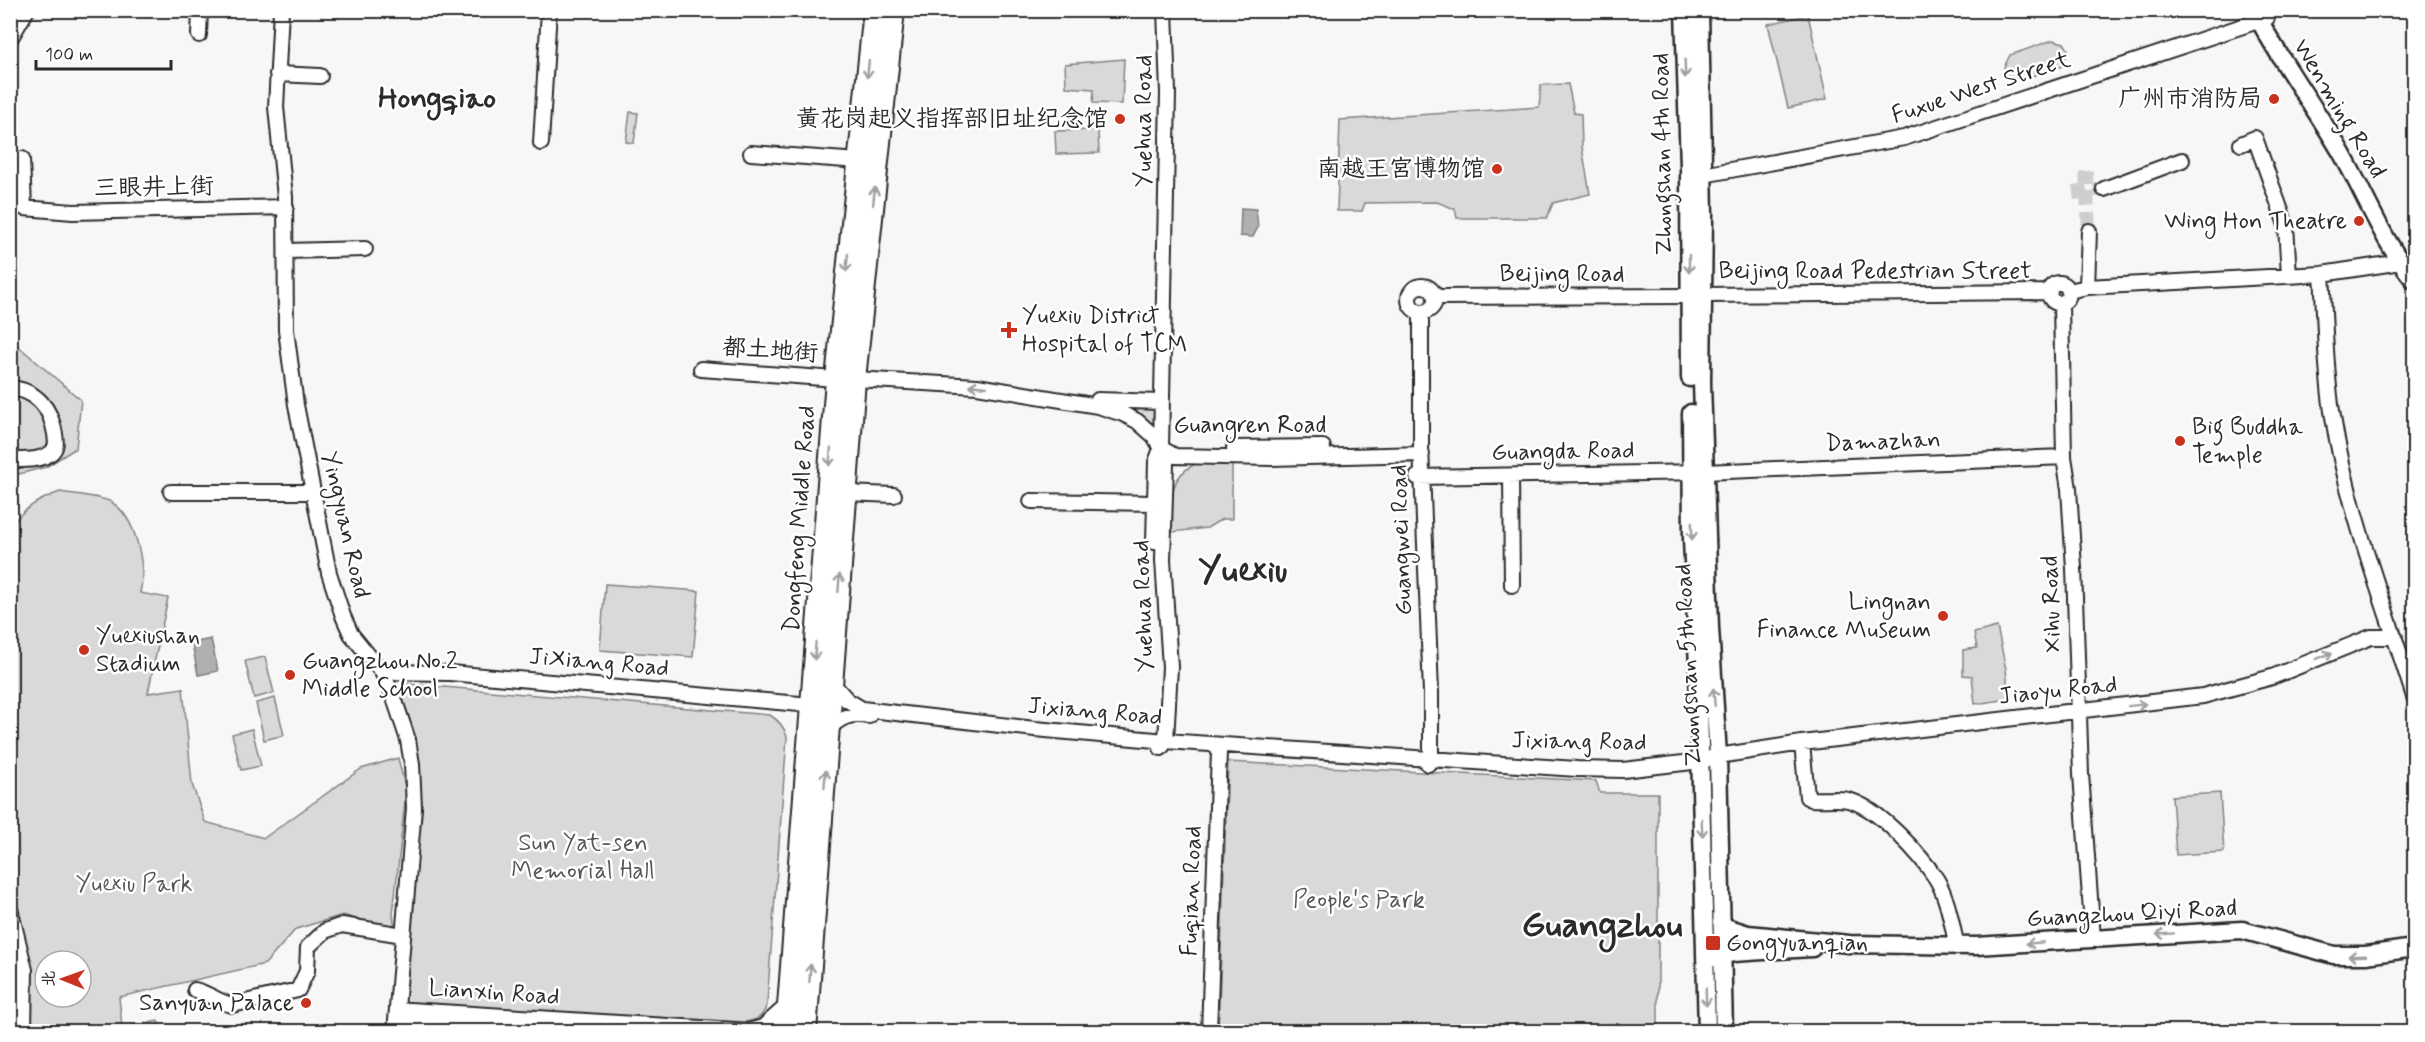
<svg xmlns="http://www.w3.org/2000/svg" width="2425" height="1042" font-family="Mynerve,'LXGW WenKai TC',sans-serif">
	<style>
		.green { fill: #d9d9d9; stroke: #828282; stroke-width: 1.5; fill-rule: evenodd }
		.water { fill: #b0b0b0; stroke: #7b7b7b; stroke-width: 1.5 }
		.lines { fill: none; stroke-linecap: round; stroke-linejoin: round }
		.minor-tunnel { stroke: #cecece; stroke-width: 14; stroke-dasharray: 14 7; stroke-linecap: butt }
		.minor-casing { stroke: #2b2b2b; stroke-width: 18 }
		.major-casing { stroke: #2b2b2b; stroke-width: 21 }
		.highway-casing { stroke: #2b2b2b; stroke-width: 24 }
		.minor { stroke: #fff; stroke-width: 14 }
		.major { stroke: #fff; stroke-width: 16 }
		.highway { stroke: #fff; stroke-width: 20 }
		.oneway { stroke: #a0a0a0 }
		.poi-dot { fill: #c8321e; stroke: #fff; stroke-width: 2 }
		.labels { text-anchor: middle; dominant-baseline: central; stroke-width: 5; stroke-linejoin: round; paint-order: stroke }
		.street-label { font-size: 24px; fill: #2b2b2b; stroke: #fff }
		.poi-label { font-size: 24px; fill: #2b2b2b; stroke: #fff; text-anchor: end }
		.park-label { font-size: 24px; fill: #565656; stroke: #fff }
		.district-label { font-size: 30px; font-weight: bold; fill: #2b2b2b; stroke: #fff }
		.town-label { font-size: 36px; font-weight: bold; fill: #2b2b2b; stroke: #fff }
	</style>
	<rect width="100%" height="100%" fill="#f7f7f7"/>
	<filter id="ink" filterUnits="userSpaceOnUse"><feTurbulence type="fractalNoise" baseFrequency=".0167" numOctaves="2"/><feDisplacementMap in="SourceGraphic" scale="12" xChannelSelector="R" yChannelSelector="G"/><feConvolveMatrix kernelMatrix="1 2 1 2 8 2 1 2 1" color-interpolation-filters="sRGB"/></filter>
	<g filter="url(#ink)">
		<!-- green -->
		<path class="green" d="M1808,15L1827,99L1788,108L1768,24Z
			M2053,40L2064,43L2068,49L2063,66L2019,80L2006,76L2004,67L2010,55Z
			M1124,59L1122,104L1093,103L1094,89L1066,87L1065,64Z
			M1568,84L1574,113L1581,114L1582,147L1590,194L1553,203L1547,218H1457L1455,209L1437,202L1365,203L1362,211H1337L1340,120L1539,107L1541,85Z
			M630,112L638,113L634,143L626,142Z
			M1098,130L1099,153L1056,154L1055,131Z
			M11,346H18L81,400L76,448L46,467L11,476Z
			M1114,405L1155,406V432Z
			M1195,464L1232,465V519H1222L1207,528L1172,532C1173,503 1165,479 1195,464Z
			M60,492C71,494 104,497 111,502C137,517 146,567 140,593L168,598L148,693L183,688L192,784L205,822L264,838L361,769L398,758L406,791L393,914L395,931L343,915L296,929L265,964L119,997L122,1027L158,1021L162,1031L11,1032V526C23,508 40,499 60,492ZM45,961H81V997H45Z
			M605,584L699,591L693,657L600,650Z
			M1997,627L2006,669L2009,699L1975,704L1972,676L1963,675V650L1977,648L1974,633Z
			M265,657L274,693L254,698L245,661Z
			M408,684L770,715C778,720 785,728 787,737L767,1003C764,1016 759,1020 745,1022L405,1004L404,996L422,804L414,733L402,696L405,685Z
			M275,698L284,735L264,740L256,703Z
			M252,729L261,766L241,770L232,734Z
			M1228,762L1596,781L1600,793H1658V1031L1218,1032Z
			M2220,793L2224,852L2176,855L2172,796Z"/>
		<!-- water -->
		<path class="water" d="M1241,208L1256,209L1258,227L1253,237L1240,236Z
			M211,639L218,671L198,675L192,643Z"/>
		<g class="lines">
			<!-- minor-tunnel -->
			<path class="minor-tunnel" d="M2086,171L2089,231
				M2073,193L2104,189"/>
			<!-- minor casing -->
			<g class="minor-casing">
				<path id="minor" d="M281,10L276,107L285,197L286,330L296,405L329,573L343,616L351,634L382,672L393,695L408,740L412,764L414,808L395,1032
					M199,35L200,10
					M10,39L27,10
					M277,74L320,76
					M541,143L549,10
					M2241,144L2255,138L2286,225L2289,276
					M751,153L859,161
					M22,159L24,208L73,212L286,207
					M1703,175L1904,138L2267,18
					M2104,189L2182,160
					M286,251L365,249
					M2322,274C2325,320 2325,367 2332,411C2347,510 2384,602 2414,697
					M2049 293a10 10 0 1 1 20 0a10 10 0 1 1-20 0Z
					M1409 299a13 13 0 1 1 26 0a13 13 0 1 1-26 0Z
					M2087,287L2089,231
					M2069,291L2087,287L2322,274L2414,260
					M1702,295L2050,292
					M1435,297L1689,296
					M2061,303L2064,457L2069,489L2074,568L2081,774L2093,939
					M1421,312V446L1431,692V757L1428,764
					M701,369L836,379
					M855,379L977,386L1098,406L1123,414L1137,421L1154,436L1161,448L1175,456L1271,458L1422,454
					M10,388C37,390 51,409 55,434C56,441 57,447 52,452C42,461 23,460 10,460
					M1098,400L1161,402
					M1234,448L1323,447
					M1511,476L1512,585
					M1417,477L1704,472L2064,457
					M171,492H312
					M846,493L894,495
					M1031,501L1155,503
					M1154,542L1156,462L1161,449
					M382,672L450,673L811,705
					M832,683L847,700L862,709L1035,729L1166,741L1577,769L1623,770L1701,761L1718,756L1802,743L2203,696L2272,677L2371,637H2395
					M828,731C839,716 852,713 869,716
					M1802,743L1807,797L1811,799C1823,800 1837,798 1848,800C1878,807 1921,855 1937,880C1948,899 1952,925 1957,947
					M1161,748L1166,741L1170,667L1163,560L1166,463L1161,448L1168,93L1165,10
					M10,908L25,970L24,1032
					M195,990C208,993 218,1002 232,1005L298,990L307,971L308,947L325,931L342,925L403,935
					M397,1013L409,1010L749,1031L763,1027L789,1004
					M397,1013L408,1019L530,1027
					M1209,1032L1219,752"/>
			</g>
			<!-- major casing -->
			<g class="major-casing">
				<path id="major" d="M1684,10L1689,166L1690,378
					M1700,10L1704,215L1702,383L1710,628L1718,756L1724,1032
					M2254,10C2279,60 2313,104 2341,152C2365,194 2383,242 2414,280
					M1691,413L1692,539L1698,666L1707,1032
					M1721,922L1726,927L1748,934L1849,944L1976,946L2242,930L2334,955H2366L2414,948
					M1713,958L1733,953L1812,948"/>
			</g>
			<!-- highway casing -->
			<g class="highway-casing">
				<path id="highway" d="M786,1032L836,379L874,10
					M806,1032L855,379L894,10"/>
			</g>
			<!-- minor -->
			<use href="#minor" class="minor"/>
			<!-- major -->
			<use href="#major" class="major"/>
			<!-- highway -->
			<use href="#highway" class="highway"/>
		</g>
		<!-- one-way arrows -->
		<defs><path id="oneway-shaft" d="M-6 0H5M1.5-3L5.5 0L1.5 3" fill="none" stroke-width="1.6" stroke-linecap="round" stroke-linejoin="round" transform="scale(1.5)"/></defs>
		<g class="oneway">
			<use href="#oneway-shaft" transform="translate(868 69) rotate(96)"/>
			<use href="#oneway-shaft" transform="translate(1685 69) rotate(88)"/>
			<use href="#oneway-shaft" transform="translate(874 196) rotate(-84)"/>
			<use href="#oneway-shaft" transform="translate(847 263) rotate(96)"/>
			<use href="#oneway-shaft" transform="translate(1689 264) rotate(90)"/>
			<use href="#oneway-shaft" transform="translate(978 386) rotate(-174)"/>
			<use href="#oneway-shaft" transform="translate(830 457) rotate(95)"/>
			<use href="#oneway-shaft" transform="translate(1692 531) rotate(89)"/>
			<use href="#oneway-shaft" transform="translate(839 583) rotate(-86)"/>
			<use href="#oneway-shaft" transform="translate(815 651) rotate(94)"/>
			<use href="#oneway-shaft" transform="translate(2324 656) rotate(-22)"/>
			<use href="#oneway-shaft" transform="translate(1714 697) rotate(-95)"/>
			<use href="#oneway-shaft" transform="translate(2137 705) rotate(-7)"/>
			<use href="#oneway-shaft" transform="translate(825 779) rotate(-86)"/>
			<use href="#oneway-shaft" transform="translate(1702 828) rotate(88)"/>
			<use href="#oneway-shaft" transform="translate(2165 934) rotate(176)"/>
			<use href="#oneway-shaft" transform="translate(2035 943) rotate(175)"/>
			<use href="#oneway-shaft" transform="translate(2357 956) rotate(178)"/>
			<use href="#oneway-shaft" transform="translate(810 973) rotate(-86)"/>
			<use href="#oneway-shaft" transform="translate(1706 997) rotate(88)"/>
		</g>
	</g>
	<!-- markers -->
	<g class="poi-dot">
		<circle cx="2274" cy="99" r="6"/>
		<circle cx="1120" cy="119" r="6"/>
		<circle cx="1497" cy="169" r="6"/>
		<circle cx="2359" cy="221" r="6"/>
		<path d="M1006 321h6v6h6v6h-6v6h-6v-6h-6v-6h6z"/>
		<circle cx="2180" cy="441" r="6"/>
		<circle cx="1943" cy="616" r="6"/>
		<circle cx="84" cy="650" r="6"/>
		<circle cx="290" cy="675" r="6"/>
		<rect x="1705" y="935" width="16" height="16" rx="3"/>
		<circle cx="306" cy="1003" r="6"/>
	</g>
	<g class="labels">
		<!-- street labels -->
		<g class="street-label">
			<text transform="translate(1981 88) rotate(-18)">Fuxue West Street</text>
			<text transform="translate(2339 109) rotate(59)">Wenming Road</text>
			<text transform="translate(1144 121) rotate(-90)">Yuehua Road</text>
			<text transform="translate(1663 154) rotate(-91)">Zhongshan 4th Road</text>
			<text transform="translate(154 188) rotate(-1)">三眼井上街</text>
			<text x="1875" y="271">Beijing Road Pedestrian Street</text>
			<text x="1562" y="274">Beijing Road</text>
			<text transform="translate(770 351) rotate(4)">都土地街</text>
			<text x="1250" y="425">Guangren Road</text>
			<text transform="translate(1883 442) rotate(-2)">Damazhan</text>
			<text transform="translate(1563 452) rotate(-1)">Guangda Road</text>
			<text transform="translate(800 519) rotate(-86)">Dongfeng Middle Road</text>
			<text transform="translate(345 525) rotate(77)">Yingyuan Road</text>
			<text transform="translate(1402 540) rotate(-92)">Guangwei Road</text>
			<text transform="translate(2052 604) rotate(-92)">Xihu Road</text>
			<text transform="translate(1144 606) rotate(-92)">Yuehua Road</text>
			<text transform="translate(599 663) rotate(5)">JiXiang Road</text>
			<text transform="translate(1689 665) rotate(-93)">Zhongshan 5th Road</text>
			<text transform="translate(2058 691) rotate(-6)">Jiaoyu Road</text>
			<text transform="translate(1095 712) rotate(5)">Jixiang Road</text>
			<text transform="translate(1579 742) rotate(1)">Jixiang Road</text>
			<text transform="translate(1192 891) rotate(-88)">Fuqian Road</text>
			<text transform="translate(2132 914) rotate(-3)">Guangzhou Qiyi Road</text>
			<text transform="translate(494 993) rotate(4)">Lianxin Road</text>
		</g>
		<!-- poi labels -->
		<g class="poi-label">
			<text x="2262" y="99">广州市消防局</text>
			<text x="1108" y="119">黄花岗起义指挥部旧址纪念馆</text>
			<text x="1485" y="169">南越王宫博物馆</text>
			<text x="2347" y="221">Wing Hon Theatre</text>
			<text x="1022" y="316" text-anchor="start">Yuexiu District<tspan x="1022" dy="28">Hospital of TCM</tspan></text>
			<text x="2192" y="427" text-anchor="start">Big Buddha<tspan x="2192" dy="28">Temple</tspan></text>
			<text x="1931" y="602">Lingnan<tspan x="1931" dy="28">Finance Museum</tspan></text>
			<text x="96" y="636" text-anchor="start">Yuexiushan<tspan x="96" dy="28">Stadium</tspan></text>
			<text x="302" y="661" text-anchor="start">Guangzhou No.2<tspan x="302" dy="28">Middle School</tspan></text>
			<text x="1726" y="943" text-anchor="start">Gongyuanqian</text>
			<text x="294" y="1003">Sanyuan Palace</text>
		</g>
		<!-- park labels -->
		<g class="park-label">
			<text x="583" y="843">Sun Yat-sen<tspan x="583" dy="28">Memorial Hall</tspan></text>
			<text x="134" y="884">Yuexiu Park</text>
			<text x="1359" y="900">People's Park</text>
		</g>
		<!-- district labels -->
		<g class="district-label">
			<text x="437" y="98">Hongqiao</text>
		</g>
		<!-- town labels -->
		<g class="town-label">
			<text x="1243" y="571">Yuexiu</text>
			<text x="1602" y="926">Guangzhou</text>
		</g>
	</g>
	<!-- margin -->
	<rect width="2425" height="1042" fill="none" stroke="#fff" stroke-width="36"/>
	<rect x="18" y="18" width="2389" height="1006" fill="none" stroke="#2b2b2b" stroke-width="2" filter="url(#ink)"/>
	<!-- north arrow -->
	<g transform="translate(63 979) rotate(271)"><circle r="28" fill="#ffffff" stroke="#aaaaaa" stroke-width="1.5"/>
	<path d="M0-4.5L10 22L0 15L-10 22Z" fill="#c8321e"/>
	<text y="-9" font-size="16" font-weight="bold" text-anchor="middle" fill="#2b2b2b">北</text>
	</g>
	<!-- scale -->
	<path d="M36 60v9h135v-9" fill="none" stroke="#2b2b2b" stroke-width="3"/>
	<text x="45" y="60" font-size="18" fill="#2b2b2b" stroke="#ffffff" stroke-width="4.5" paint-order="stroke">100 m</text>
</svg>
